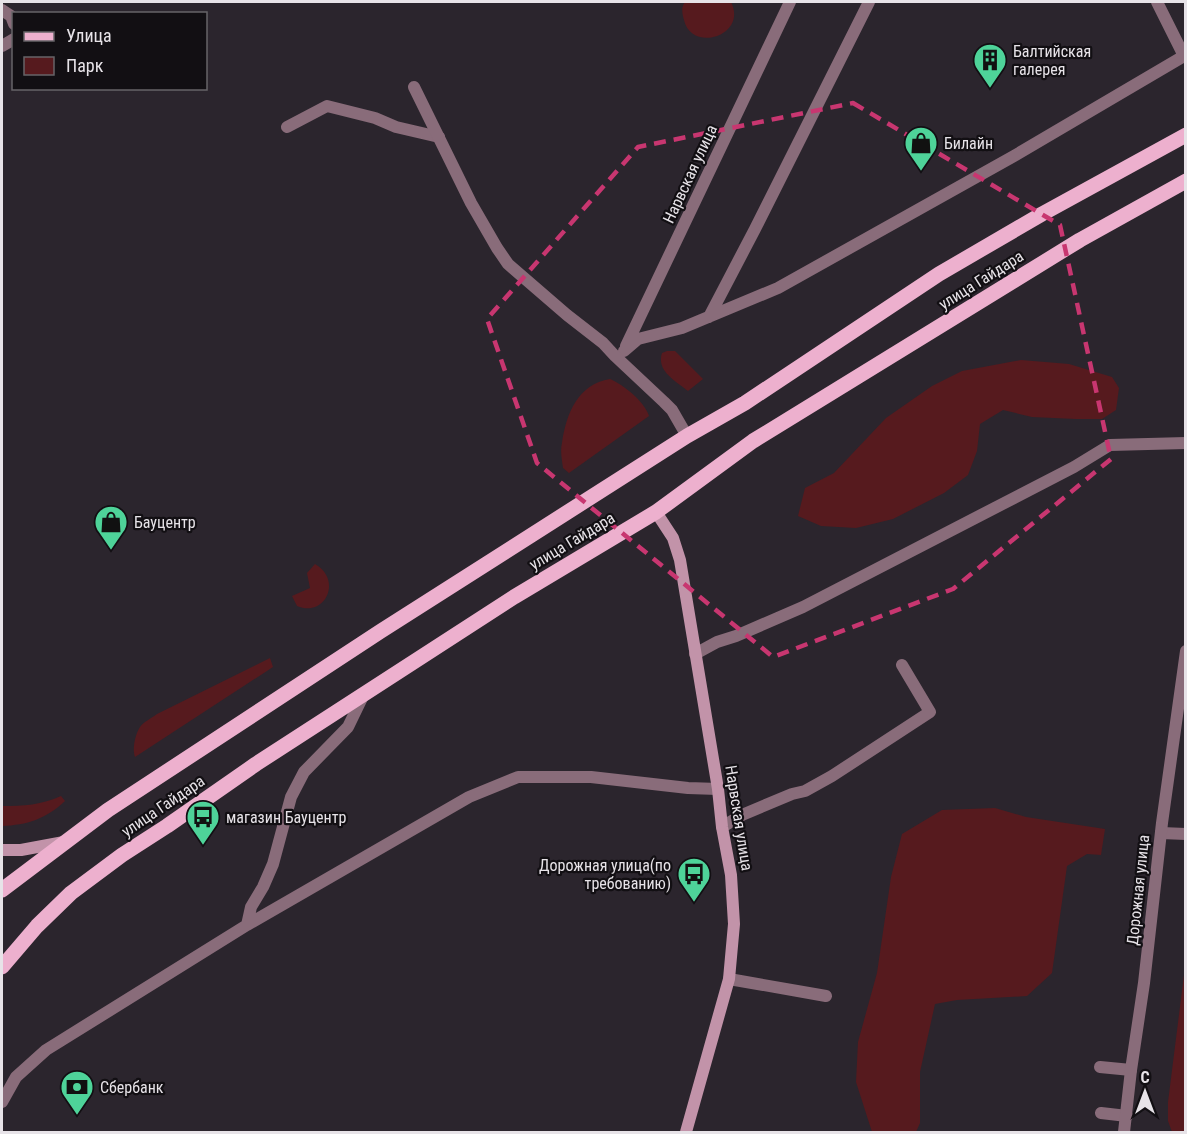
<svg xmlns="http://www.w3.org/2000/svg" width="1187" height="1134" font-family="'Roboto Condensed',sans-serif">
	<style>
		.green { fill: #561a1e }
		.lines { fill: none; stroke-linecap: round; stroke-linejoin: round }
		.lane { stroke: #896c7a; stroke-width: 12 }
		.street { stroke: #896c7a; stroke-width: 12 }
		.secondary { stroke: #c293a9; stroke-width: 12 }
		.primary { stroke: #edb0ce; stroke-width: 15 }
		.marked { fill: none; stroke: #c83670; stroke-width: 4.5; stroke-dasharray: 12 8; stroke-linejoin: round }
		.labels { text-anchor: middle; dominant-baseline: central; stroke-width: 4.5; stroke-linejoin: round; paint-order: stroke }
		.poi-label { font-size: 16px; fill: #e7e3e8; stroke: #120f13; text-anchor: start }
		.street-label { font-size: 16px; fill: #e7e3e8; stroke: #120f13 }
	</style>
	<rect width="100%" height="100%" fill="#2b252d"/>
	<!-- green -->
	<path class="green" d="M685,2H731C748,36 691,53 684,20C682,13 681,7 685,2Z
		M667,351H675L703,379L688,391C676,381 656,371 662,353Z
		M1021,360L1069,364L1112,377L1119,388L1116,410L1102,419H1076L1032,417L1003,410L980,424L977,451L968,475L944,493L893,519L856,528L821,526L798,516L805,488L834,473L886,418L932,386L962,371Z
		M610,379C624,385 645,402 649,416L569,473L563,468C562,460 560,451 562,443C566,414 578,384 610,379Z
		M315,564C343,580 325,618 297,606L292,596L310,588L307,573Z
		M270,658L273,667L135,757C132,749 135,735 140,727C143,722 152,718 157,714Z
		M61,796L65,801C46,819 27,825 2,826V806C23,806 42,805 61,796Z
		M995,808L1026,817L1105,829L1101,855L1087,854L1067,866L1052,973L1027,996L957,1000L935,1004L920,1072V1123L916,1132H872L856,1082L858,1042L877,973L891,877L902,834L942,810Z
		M1185,967V1132H1172L1168,1121V1102Z"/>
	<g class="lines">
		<!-- lane -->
		<path class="lane" d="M2,10L11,16L14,24
			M2,46L14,39
			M287,127L327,106L375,118L396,127L439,137
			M709,317L755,229L869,2
			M626,346L790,2
			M624,351L638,339L682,328L778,288L1014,156L1184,56L1157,2
			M695,654L717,642L736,636L803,607L1074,467L1110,445L1186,443
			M722,827L742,815L792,794L805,791L832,776L930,712L902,665
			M1161,833L1186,834
			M247,925L251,907L263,887L273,864L291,797L304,772L348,727L364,694
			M729,979L826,996
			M1100,1067L1131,1070
			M2,1102L16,1077L46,1050L247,925L469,797L518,777H591L688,788L718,789
			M1101,1113L1127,1116"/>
		<!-- street -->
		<path class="street" d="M414,87L471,203L497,248L508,264L567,315L603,343L615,356L664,402L672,410L687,436
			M1124,1132L1131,1070L1144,983L1162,823L1186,651"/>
		<!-- secondary -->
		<path class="secondary" d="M656,512L673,538L680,560L718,789L722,827L731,875L734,924L729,979L686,1132
			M2,850H21L64,842"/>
		<!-- primary -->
		<path class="primary" d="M2,890L108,810L381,631L687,436L745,403L939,274L1042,214L1186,135
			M2,967L37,926L71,893L122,855L167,826L256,764L514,597L656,512L753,441L1080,240L1186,181"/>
	</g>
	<!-- marked area -->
	<path class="marked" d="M853,103L1060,225L1111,459L953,589L773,657L537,463L487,319L638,147Z"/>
	<!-- icons -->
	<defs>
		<g id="building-pin" transform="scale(1.725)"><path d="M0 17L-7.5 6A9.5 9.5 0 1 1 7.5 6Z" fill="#4ed399" stroke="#120f13"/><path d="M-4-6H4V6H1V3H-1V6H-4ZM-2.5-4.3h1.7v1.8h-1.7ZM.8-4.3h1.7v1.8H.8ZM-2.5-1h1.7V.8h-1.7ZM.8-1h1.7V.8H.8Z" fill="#111"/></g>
		<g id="shop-pin" transform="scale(1.725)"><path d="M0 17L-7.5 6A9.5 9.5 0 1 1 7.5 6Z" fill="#4ed399" stroke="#120f13"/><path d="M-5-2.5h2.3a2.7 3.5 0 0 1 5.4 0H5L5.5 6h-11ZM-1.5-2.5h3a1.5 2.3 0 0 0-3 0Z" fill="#111"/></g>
		<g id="bus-pin" transform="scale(1.725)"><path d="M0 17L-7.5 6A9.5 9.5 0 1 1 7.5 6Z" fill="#4ed399" stroke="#120f13"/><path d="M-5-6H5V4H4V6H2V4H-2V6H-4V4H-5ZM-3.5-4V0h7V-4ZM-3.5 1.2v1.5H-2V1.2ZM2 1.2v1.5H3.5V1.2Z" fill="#111"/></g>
		<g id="bank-pin" transform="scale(1.725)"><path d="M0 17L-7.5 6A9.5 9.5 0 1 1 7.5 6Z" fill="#4ed399" stroke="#120f13"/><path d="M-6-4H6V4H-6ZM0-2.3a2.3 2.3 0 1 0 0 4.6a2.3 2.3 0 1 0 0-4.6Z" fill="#111"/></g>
	</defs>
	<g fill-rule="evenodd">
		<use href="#building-pin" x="990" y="60"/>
		<use href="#shop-pin" x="921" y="143"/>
		<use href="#shop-pin" x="111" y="522"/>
		<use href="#bus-pin" x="203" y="817"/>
		<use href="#bus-pin" x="694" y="874"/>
		<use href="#bank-pin" x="77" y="1087"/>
	</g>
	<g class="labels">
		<!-- poi labels -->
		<g class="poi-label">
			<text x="1013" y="51">Балтийская<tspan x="1013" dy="18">галерея</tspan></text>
			<text x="944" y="143">Билайн</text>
			<text x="134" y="522">Бауцентр</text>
			<text x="226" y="817">магазин Бауцентр</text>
			<text x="671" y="865" text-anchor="end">Дорожная улица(по<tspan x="671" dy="18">требованию)</tspan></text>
			<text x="100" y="1087">Сбербанк</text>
		</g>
		<!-- street labels -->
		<g class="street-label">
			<text transform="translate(690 174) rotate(-65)">Нарвская улица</text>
			<text transform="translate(981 280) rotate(-32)">улица Гайдара</text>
			<text transform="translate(572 541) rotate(-31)">улица Гайдара</text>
			<text transform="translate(163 806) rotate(-34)">улица Гайдара</text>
			<text transform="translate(739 818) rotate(81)">Нарвская улица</text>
			<text transform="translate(1138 890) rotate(-84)">Дорожная улица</text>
		</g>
	</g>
	<!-- border -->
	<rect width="1187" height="1134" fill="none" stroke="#e7e3e8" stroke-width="6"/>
	<!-- legend -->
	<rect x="12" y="12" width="195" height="78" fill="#120f13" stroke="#676468" stroke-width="1.5"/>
	<rect x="24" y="32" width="30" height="9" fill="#edb0ce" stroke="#676468" stroke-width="1.5"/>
	<text x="66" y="42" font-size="18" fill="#e7e3e8">Улица</text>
	<rect x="24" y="57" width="30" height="18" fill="#561a1e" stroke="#676468" stroke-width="1.5"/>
	<text x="66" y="72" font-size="18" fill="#e7e3e8">Парк</text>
	<!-- north arrow -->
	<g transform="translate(1145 1092)" stroke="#120f13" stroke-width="4.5" paint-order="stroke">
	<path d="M0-4.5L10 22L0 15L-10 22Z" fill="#e7e3e8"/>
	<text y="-9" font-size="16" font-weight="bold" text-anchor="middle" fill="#e7e3e8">С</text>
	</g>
</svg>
